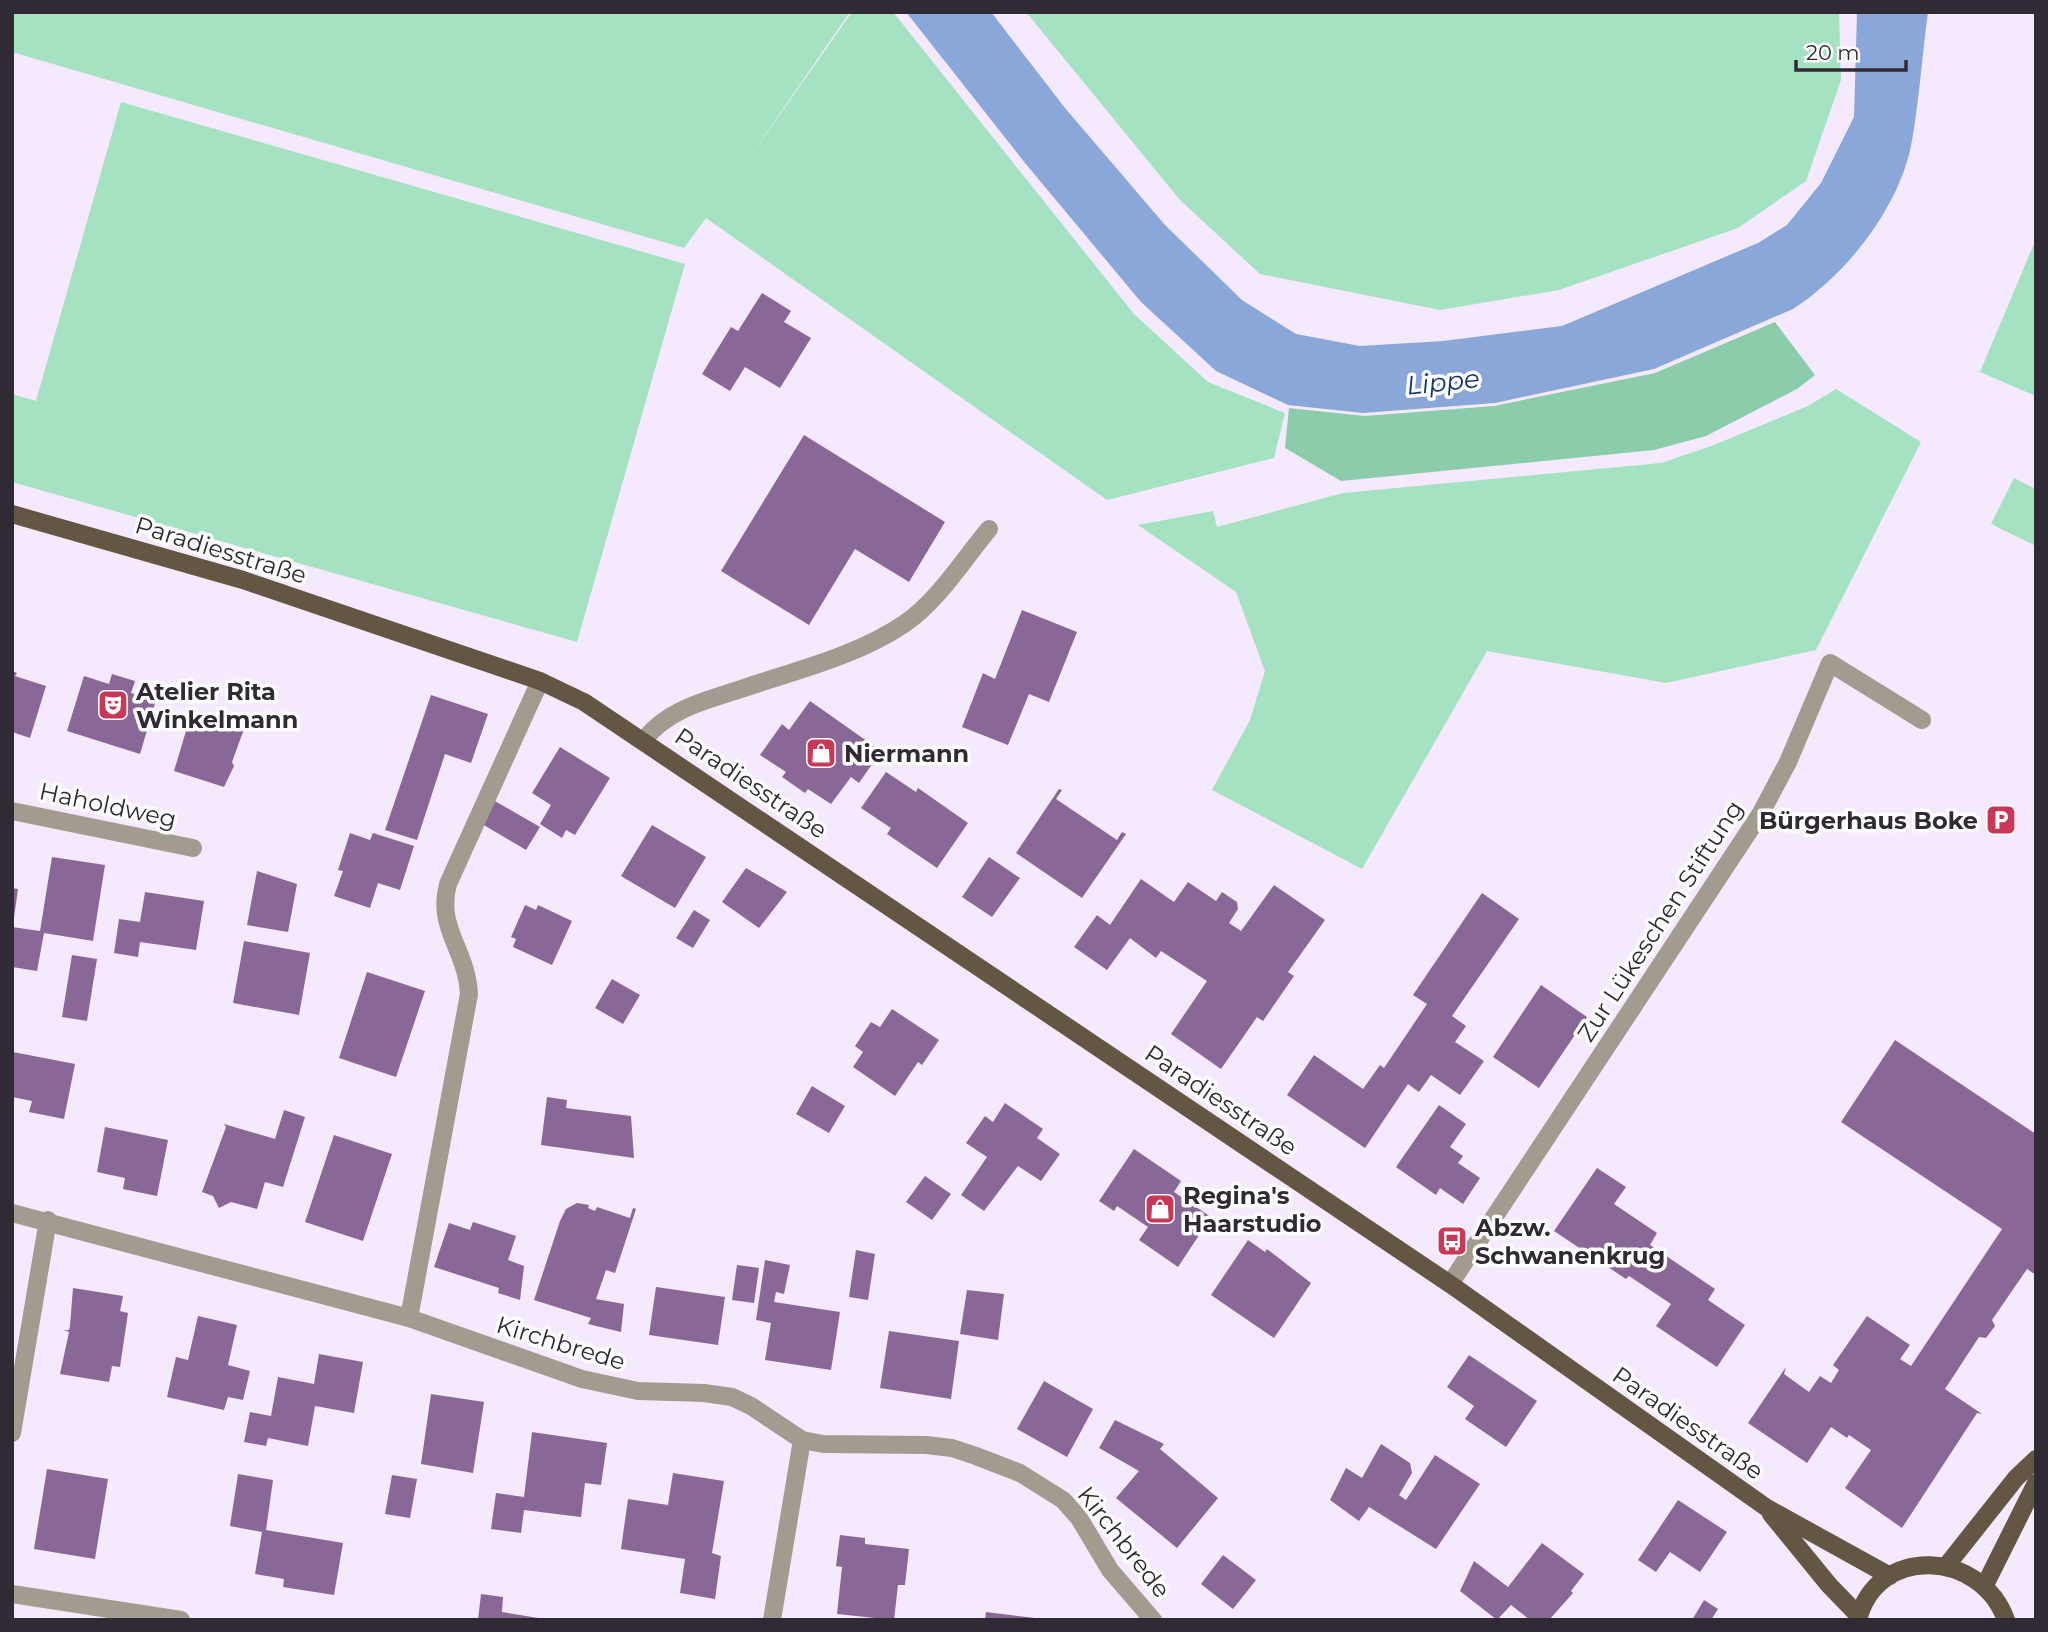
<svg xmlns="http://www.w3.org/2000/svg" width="2048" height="1632" font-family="Montserrat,sans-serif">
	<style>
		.green { fill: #a4e2c2 }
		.forest { fill: #8bccab }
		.water { fill: #8aa7da }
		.building { fill: #896898 }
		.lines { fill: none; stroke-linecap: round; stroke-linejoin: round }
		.minor { stroke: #a29b90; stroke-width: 18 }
		.major { stroke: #635744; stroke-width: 18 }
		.labels { text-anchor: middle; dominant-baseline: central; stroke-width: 7; stroke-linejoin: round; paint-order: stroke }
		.street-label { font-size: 24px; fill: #302a34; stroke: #fcfcfc }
		.poi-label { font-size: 24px; font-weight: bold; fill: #302a34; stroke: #fcfcfc; text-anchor: start }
		.water-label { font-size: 26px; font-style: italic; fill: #153471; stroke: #fcfcfc }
	</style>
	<rect width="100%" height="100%" fill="#f5e9fe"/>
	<!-- green -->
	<path class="green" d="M12,12H850L735,178L852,12H893L1134,314L1208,382L1285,413L1274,458L1107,500L706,218L684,248L12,52Z
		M1026,12H1839L1841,80L1806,181L1738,228L1559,290L1440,310L1260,274L1180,200Z
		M121,102L685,264L577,642L12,482V394L36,401Z
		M2036,239V396L1980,372Z
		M1836,389L1921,442L1816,650L1666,683L1487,651L1362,869L1212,790L1250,720L1265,671L1236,592L1138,525L1213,511L1217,527L1343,493L1661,463L1714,445L1808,406Z
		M2014,478L2036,489V546L1991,524Z"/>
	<!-- forest -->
	<path class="forest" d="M1775,322L1815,375L1797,389L1706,436L1654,450L1341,481L1285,448L1289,408L1365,416L1494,406L1655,373Z"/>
	<!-- water -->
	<path class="water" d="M906,12H991L1065,108L1165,225L1242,300L1296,334L1360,346L1443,341L1562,326L1758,243L1787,225L1821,183L1854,117L1857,12H1928C1922,57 1919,102 1911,146C1898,209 1846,275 1793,309L1654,369L1495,403L1363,413L1288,405L1216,371L1141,302L1025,163Z"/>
	<!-- building -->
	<path class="building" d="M762,293L791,311L784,322L811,338L780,388L745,367L730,391L702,374L731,327L738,331Z
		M804,435L945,522L909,582L855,549L809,625L721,571Z
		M1022,610L1077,632L1049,702L1029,694L1008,745L962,727L983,673L995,679Z
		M12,671L17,673L15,676L46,686L30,738L12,732Z
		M112,674L135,681L131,693L156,700L140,754L67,731L84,676L109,684Z
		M431,695L488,714L471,763L445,754L417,840L385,830Z
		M810,701L881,751L859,783L851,777L831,804L808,789L805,793L782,777L786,772L760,755L782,724L789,730Z
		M192,711L220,720L228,713L237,725L244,729L232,762L234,766L224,787L174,771Z
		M560,747L610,778L575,835L566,830L562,838L540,824L551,805L532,793Z
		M886,772L916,792L918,788L968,823L937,868L887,834L891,828L861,808Z
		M1059,789L1062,790L1056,799L1117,840L1122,832L1126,834L1082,898L1016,853Z
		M495,801L540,827L526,850L482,824Z
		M652,825L706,857L675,908L621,876Z
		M350,833L370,840L373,833L414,846L400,890L378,883L370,908L334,896L343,871L338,870Z
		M52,857L105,865L93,941L44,933L37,971L12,967V927L40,931Z
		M989,857L1020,878L992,917L962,897Z
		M746,868L787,892L759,928L722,902Z
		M257,871L297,884L288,932L247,925Z
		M1141,879L1174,902L1188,882L1216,901L1222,892L1237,902L1238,909L1229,923L1241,931L1274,885L1325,920L1288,972L1294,976L1263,1021L1257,1017L1221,1069L1171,1034L1207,981L1161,951L1156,958L1130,938L1107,970L1074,947L1097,915L1110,925Z
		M12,888L18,889L14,918H12Z
		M145,892L204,901L196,950L140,942L138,957L114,953L119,919L140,922Z
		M1482,893L1519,919L1452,1016L1466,1026L1455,1042L1484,1061L1460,1095L1431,1075L1419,1092L1408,1084L1365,1148L1287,1095L1314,1055L1363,1089L1380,1065L1384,1068L1427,1004L1413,995Z
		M525,905L536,910L538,905L572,921L552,965L513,947L516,939L511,937Z
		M694,910L710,920L693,948L676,938Z
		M244,941L310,953L299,1015L233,1003Z
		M72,955L97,959L87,1021L62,1017Z
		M367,972L425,991L396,1077L339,1058Z
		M612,979L640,995L623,1024L595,1008Z
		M1541,985L1587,1017L1539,1088L1493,1057Z
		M892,1009L939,1040L922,1065L918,1062L895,1096L853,1067L863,1052L855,1046L871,1022L880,1027Z
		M1895,1040L2036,1134V1275L2027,1269L1992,1320L1995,1326L1986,1338L1979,1337L1945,1389L1982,1414L1977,1413L1902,1528L1845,1488L1871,1450L1849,1435L1847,1438L1831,1427L1807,1463L1748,1423L1786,1367L1784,1374L1809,1392L1820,1376L1831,1383L1839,1370L1833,1365L1867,1316L1910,1345L1900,1359L1911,1366L2002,1229L1841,1122Z
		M13,1052L75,1064L64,1119L29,1112L32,1101L12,1097Z
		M812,1086L845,1106L829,1133L796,1114Z
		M547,1097L567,1100L566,1108L631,1116L634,1158L541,1145Z
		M1005,1103L1043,1129L1037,1138L1060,1154L1041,1181L1018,1166L984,1211L961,1195L987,1157L966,1143L985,1116L993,1122Z
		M1439,1105L1466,1124L1450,1147L1463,1156L1458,1163L1480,1178L1463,1204L1440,1188L1436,1195L1396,1167Z
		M284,1110L305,1117L283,1187L265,1182L257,1209L231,1202L219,1208L213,1196L202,1192L226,1127L224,1124L275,1139Z
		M105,1127L168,1140L157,1196L123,1189L125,1178L97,1172Z
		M334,1135L392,1154L363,1241L305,1222Z
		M1134,1149L1181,1181L1174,1192L1211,1217L1178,1267L1139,1240L1148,1227L1117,1206L1114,1211L1099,1201Z
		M1597,1168L1626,1187L1614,1204L1657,1233L1650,1245L1715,1289L1708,1300L1745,1325L1717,1367L1656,1326L1671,1304L1629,1276L1626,1279L1554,1231Z
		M925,1176L951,1194L932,1220L906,1202Z
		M577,1203L589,1205L588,1208L595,1211L597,1207L630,1218L633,1208L636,1209L615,1273L606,1270L596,1299L624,1304L621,1332L588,1324L591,1318L534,1300L560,1221L566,1209Z
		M473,1222L516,1236L508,1260L524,1266L520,1300L498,1293L499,1288L434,1267L449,1223L470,1230Z
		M1248,1240L1265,1252L1267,1249L1311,1283L1274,1338L1211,1295Z
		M856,1250L875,1254L868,1300L849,1297Z
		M765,1260L790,1265L784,1294L776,1292L774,1302L840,1312L831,1370L765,1360L771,1323L756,1320Z
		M737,1265L759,1268L754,1303L732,1300Z
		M656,1287L725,1297L718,1345L649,1335Z
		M73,1288L123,1296L120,1311L128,1313L120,1367L112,1366L109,1382L60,1374L69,1332L64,1330H69L70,1326Z
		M967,1290L1004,1294L998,1340L960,1334Z
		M198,1316L237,1325L228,1365L250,1371L243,1400L228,1397L224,1410L167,1397L176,1357L188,1360Z
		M889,1331L959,1341L951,1399L880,1388Z
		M319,1354L363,1362L354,1413L315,1406L308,1446L268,1438L266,1446L244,1442L250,1412L271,1416L278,1377L314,1384Z
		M1469,1355L1537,1401L1506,1447L1465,1419L1474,1406L1447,1387Z
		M1044,1381L1093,1409L1067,1457L1017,1429Z
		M431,1394L484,1402L473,1473L421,1464Z
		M1115,1420L1164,1444L1160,1449L1218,1498L1177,1548L1116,1498L1139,1471L1099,1448Z
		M532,1432L607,1443L601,1485L585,1483L581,1517L524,1510L521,1533L491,1529L496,1493L524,1497Z
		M1381,1444L1410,1463L1412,1473L1399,1495L1406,1500L1435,1455L1480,1484L1436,1549L1369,1507L1359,1521L1330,1500L1346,1468L1362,1478Z
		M47,1469L108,1479L95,1559L34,1549Z
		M673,1473L724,1481L712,1553L721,1556L715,1599L680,1593L685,1559L621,1549L628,1499L668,1505Z
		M238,1474L273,1480L266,1530L343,1543L334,1595L283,1587L284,1579L255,1574L262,1532L230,1526Z
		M392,1475L417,1479L410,1518L385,1514Z
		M1678,1500L1727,1532L1700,1572L1670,1552L1656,1572L1638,1560Z
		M840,1535L865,1538V1544L909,1549L905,1585H898L894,1620L837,1614L842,1567L836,1566Z
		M1542,1543L1584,1574L1571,1591L1573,1593L1549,1620H1530L1511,1605L1497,1620L1460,1591L1474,1561L1508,1587Z
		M1223,1555L1256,1580L1233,1609L1201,1584Z
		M481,1594L503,1597L502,1612L550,1620H478Z
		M1704,1600L1718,1609L1711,1620H1692Z
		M986,1612L1035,1618V1620H985Z"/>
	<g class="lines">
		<!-- minor -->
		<path class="minor" d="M644,740C668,709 705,701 741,689C794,671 857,656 904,624C938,601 963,560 989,529
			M12,811L193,848
			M12,1213L409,1318L582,1379L638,1391L704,1393L732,1397L751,1406L802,1440L823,1444L926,1445L952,1448L976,1456L1020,1473L1063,1500L1079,1518L1110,1570L1153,1620
			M1450,1284L1761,813L1788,762L1830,663L1922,720
			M409,1318L469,994C467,950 436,928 448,884L540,681
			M12,1433L48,1220
			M12,1594L181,1620
			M772,1620L802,1440"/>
		<!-- major -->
		<path class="major" d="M12,514L243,580L540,681L584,702L1450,1284L1767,1508L1890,1576
			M1771,1514L1829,1585L1859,1616
			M1947,1565L2016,1478L2036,1459
			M1985,1585L2036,1483
			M1858,1620C1877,1544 1981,1550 2006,1620"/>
	</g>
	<!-- icons -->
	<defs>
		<g id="theatre-square" transform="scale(1.575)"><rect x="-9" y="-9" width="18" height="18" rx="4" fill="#c83858" stroke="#fcfcfc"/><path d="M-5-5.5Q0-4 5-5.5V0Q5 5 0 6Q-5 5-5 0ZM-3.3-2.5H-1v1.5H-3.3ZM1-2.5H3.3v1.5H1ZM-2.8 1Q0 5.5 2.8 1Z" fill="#fff"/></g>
		<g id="shop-square" transform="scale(1.575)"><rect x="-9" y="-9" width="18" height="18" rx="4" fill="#c83858" stroke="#fcfcfc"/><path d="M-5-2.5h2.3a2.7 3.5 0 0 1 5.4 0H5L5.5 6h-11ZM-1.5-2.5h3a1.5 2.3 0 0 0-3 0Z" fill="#fff"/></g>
		<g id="parking-square" transform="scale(1.575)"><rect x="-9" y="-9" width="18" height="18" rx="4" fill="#c83858" stroke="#fcfcfc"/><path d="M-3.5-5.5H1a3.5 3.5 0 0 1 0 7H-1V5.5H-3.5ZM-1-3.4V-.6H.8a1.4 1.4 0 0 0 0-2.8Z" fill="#fff"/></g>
		<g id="bus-square" transform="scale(1.575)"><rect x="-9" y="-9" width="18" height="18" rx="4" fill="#c83858" stroke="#fcfcfc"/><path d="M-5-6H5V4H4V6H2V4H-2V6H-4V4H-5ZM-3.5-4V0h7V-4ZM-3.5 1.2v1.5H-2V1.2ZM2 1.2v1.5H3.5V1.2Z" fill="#fff"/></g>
	</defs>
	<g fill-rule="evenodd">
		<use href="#theatre-square" x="113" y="705"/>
		<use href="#shop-square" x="821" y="753"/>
		<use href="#parking-square" x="2001" y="820"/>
		<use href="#shop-square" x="1160" y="1209"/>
		<use href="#bus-square" x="1452" y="1241"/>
	</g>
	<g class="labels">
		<!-- street labels -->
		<g class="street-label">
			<text transform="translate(221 550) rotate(17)">Paradiesstraße</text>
			<text transform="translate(751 783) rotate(34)">Paradiesstraße</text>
			<text transform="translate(108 805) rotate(12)">Haholdweg</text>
			<text transform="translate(1660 921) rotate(-57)">Zur Lükeschen Stiftung</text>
			<text transform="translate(1221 1100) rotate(34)">Paradiesstraße</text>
			<text transform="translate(561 1343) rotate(17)">Kirchbrede</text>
			<text transform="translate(1688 1423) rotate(35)">Paradiesstraße</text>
			<text transform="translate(1124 1542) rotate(52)">Kirchbrede</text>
		</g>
		<!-- poi labels -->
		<g class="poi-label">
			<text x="136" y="691">Atelier Rita<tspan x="136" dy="28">Winkelmann</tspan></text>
			<text x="844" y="753">Niermann</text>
			<text x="1978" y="820" text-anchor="end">Bürgerhaus Boke</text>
			<text x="1183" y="1195">Regina's<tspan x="1183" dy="28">Haarstudio</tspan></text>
			<text x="1475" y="1227">Abzw.<tspan x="1475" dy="28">Schwanenkrug</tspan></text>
		</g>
		<!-- water labels -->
		<g class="water-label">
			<text transform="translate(1443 382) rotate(-6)">Lippe</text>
		</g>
	</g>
	<!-- border -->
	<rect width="2048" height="1632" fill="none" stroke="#302a34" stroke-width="28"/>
	<!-- scale -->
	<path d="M1796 60v10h110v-10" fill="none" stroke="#302a34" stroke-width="3.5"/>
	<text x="1806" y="60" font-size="21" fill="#302a34" stroke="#fcfcfc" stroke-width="5" paint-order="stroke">20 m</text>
</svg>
